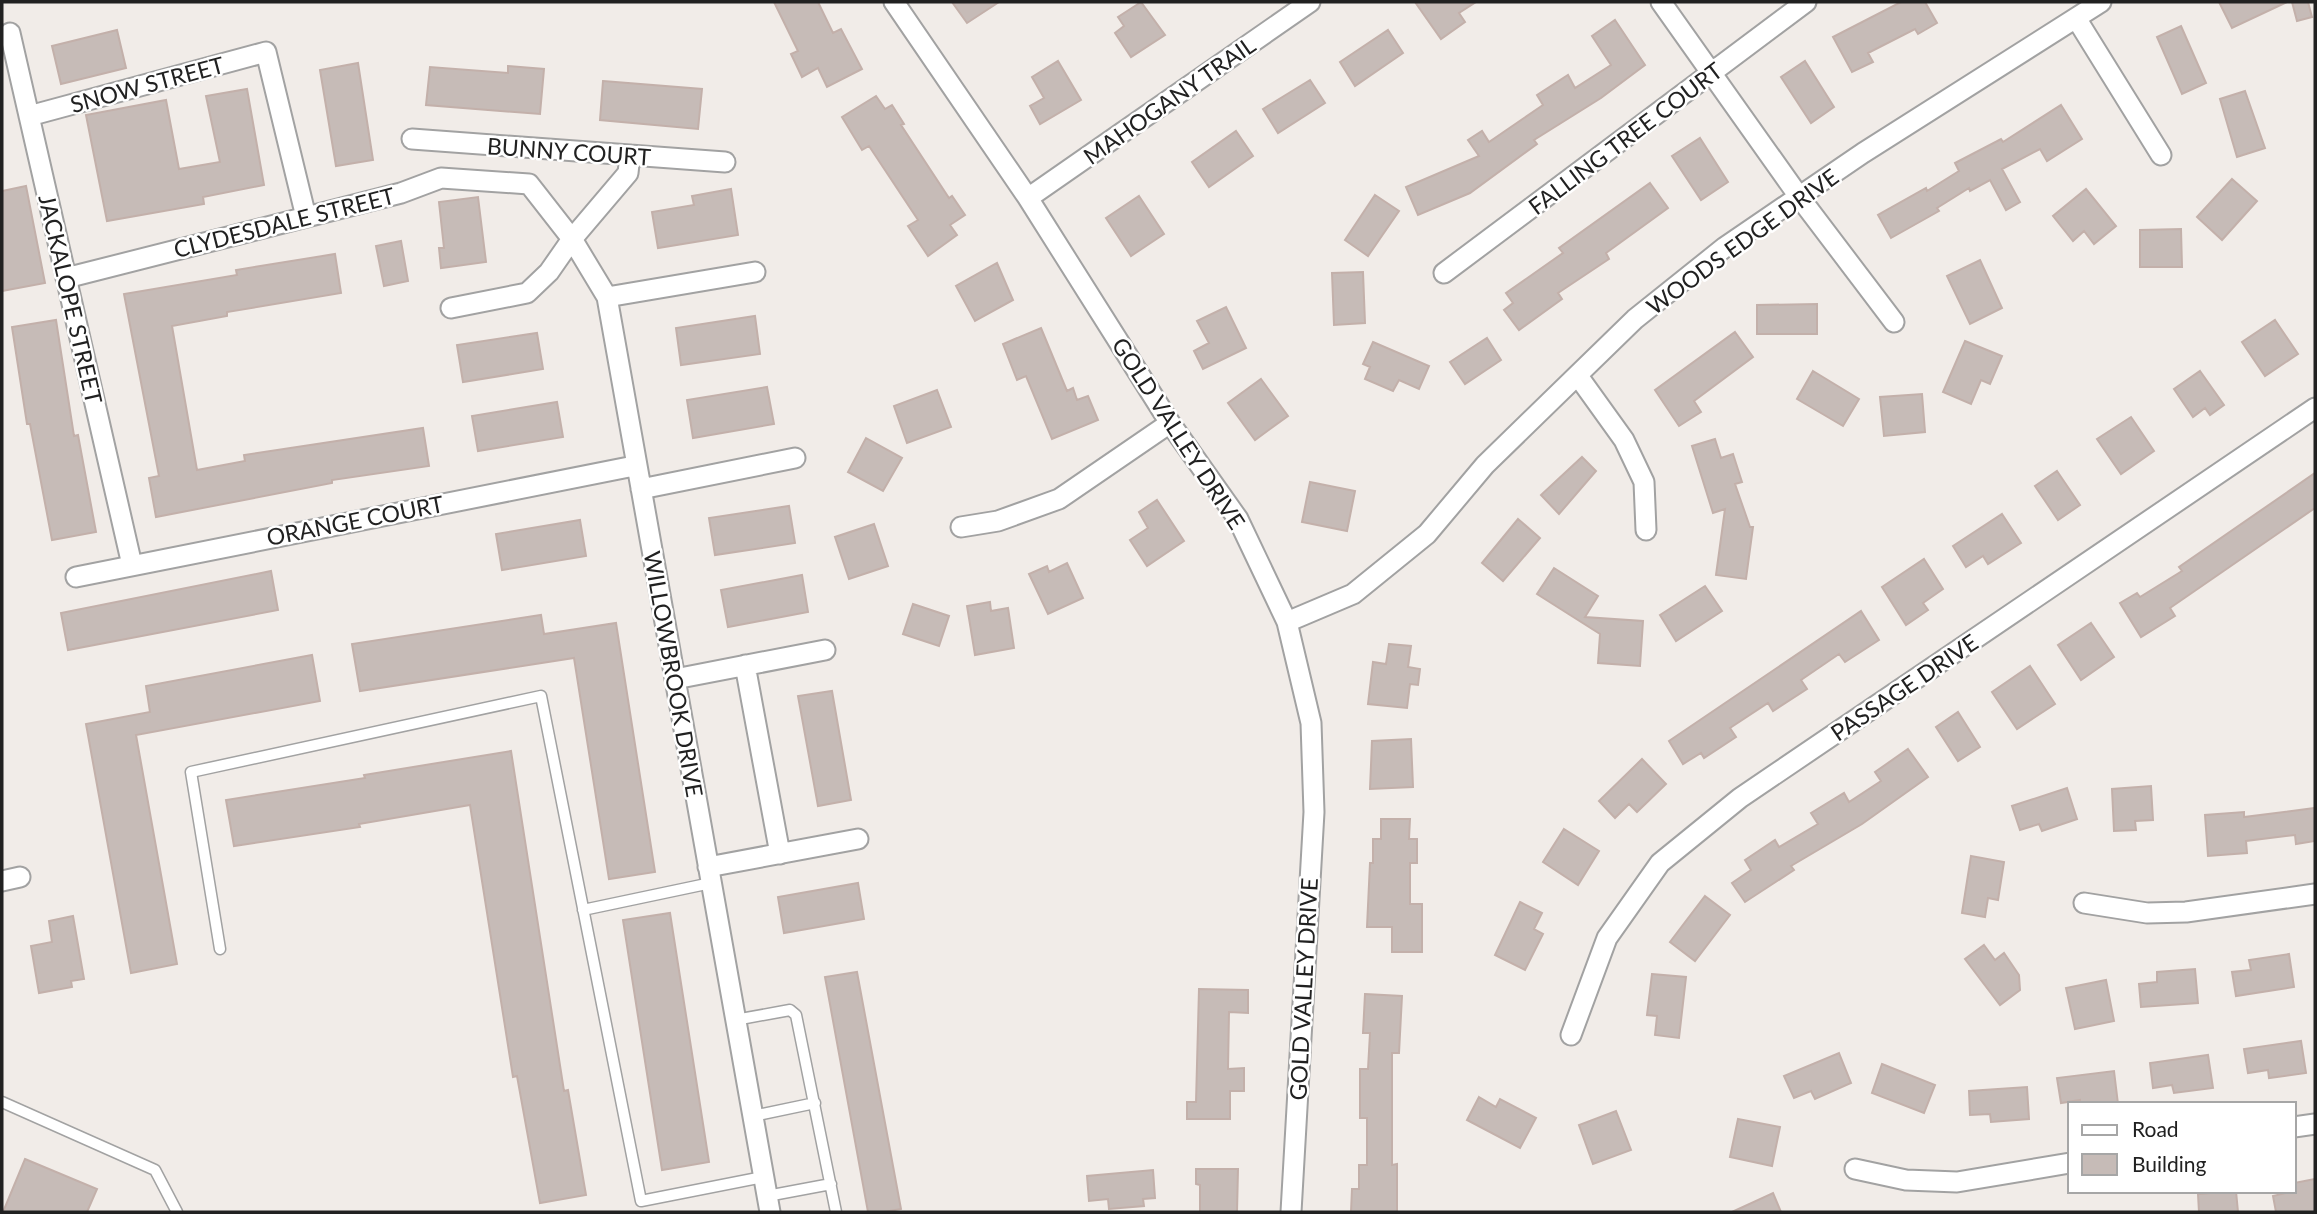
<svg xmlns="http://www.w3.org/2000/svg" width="2317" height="1214" font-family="Lato,sans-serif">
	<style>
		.building { fill: #c6bbb7; stroke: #c3b0aa; stroke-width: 2 }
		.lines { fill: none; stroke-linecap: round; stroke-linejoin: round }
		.service-casing { stroke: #a2a2a2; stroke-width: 13 }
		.minor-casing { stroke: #a2a2a2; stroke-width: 23 }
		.service { stroke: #fff; stroke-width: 10 }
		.minor { stroke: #fff; stroke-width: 19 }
		.labels { text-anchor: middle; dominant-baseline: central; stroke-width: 5; stroke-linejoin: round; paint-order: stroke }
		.street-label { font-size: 23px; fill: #212121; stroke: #fff }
	</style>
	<rect width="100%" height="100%" fill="#f1ece8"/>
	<!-- building -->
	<path class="building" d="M774,2H818L833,33L841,29L862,69L827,87L818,68L802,77L791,54L798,51Z
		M952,2H999L967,23Z
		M1141,2L1165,35L1131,57L1115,33L1124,26L1118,17Z
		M1415,2H1476L1459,13L1465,22L1441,39Z
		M1901,2H1925L1937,23L1918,34L1915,29L1868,53L1873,62L1852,72L1833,37Z
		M2219,2H2287L2232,28Z
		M2292,2H2308L2312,17L2297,21Z
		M1615,20L1645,65L1601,98L1534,140L1537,144L1470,193L1418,215L1406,187L1479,156L1468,140L1482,131L1489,142L1543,105L1537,95L1568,75L1575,88L1611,65L1592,36Z
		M2181,26L2206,83L2182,94L2157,37Z
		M117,30L126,68L61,84L52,46Z
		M1388,30L1403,53L1355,86L1340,62Z
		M1058,61L1081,100L1040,124L1030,106L1044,98L1032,77Z
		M1805,61L1834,107L1811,123L1781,77Z
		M358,63L373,160L336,166L320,70Z
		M508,66L544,69L540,114L426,105L430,67L508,73Z
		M1310,80L1325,103L1278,133L1263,109Z
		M603,81L702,89L698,129L600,120Z
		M247,89L264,185L203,197L204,204L107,221L86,115L166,100L179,169L220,162L206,96Z
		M2245,91L2265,148L2237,157L2220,99Z
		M876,96L885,109L892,105L904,124L901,125L949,198L952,196L965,215L950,225L957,235L928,256L908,226L918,220L869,146L862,150L842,117Z
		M2061,105L2082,139L2047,161L2040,149L2002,169L2020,202L2006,210L1990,180L1970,191L1969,188L1937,208L1939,211L1891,238L1878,215L1926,188L1927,191L1959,171L1955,163L2001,139L2003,142Z
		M1236,131L1253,156L1209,187L1192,162Z
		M1700,138L1728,182L1701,200L1672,156Z
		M2232,179L2257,201L2222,240L2197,217Z
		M1650,183L1668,208L1606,253L1609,259L1558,293L1562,299L1519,330L1504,310L1513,303L1506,293L1563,253L1559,248Z
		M26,186L45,283L2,291V191Z
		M731,189L738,235L658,248L652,212L694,205L692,196Z
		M2086,189L2116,226L2094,244L2084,231L2073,241L2053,216Z
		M1375,195L1399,211L1368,256L1345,240Z
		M1139,196L1164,234L1131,256L1106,218Z
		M478,197L486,262L441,268L439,248H444L439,202Z
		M2181,229L2182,267H2140V230Z
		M401,241L408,281L384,286L376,246Z
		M335,254L341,293L227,312V316L172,326L197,470L245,461L244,455L423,428L429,466L332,480V483L156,517L149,478L159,476L124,294L237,275L236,270Z
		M1980,260L2002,308L1970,324L1947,276Z
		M997,263L1013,300L975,321L956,286Z
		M1363,272L1365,323L1334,325L1332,273Z
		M1817,304V334H1757V305Z
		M1226,307L1246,348L1203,369L1194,351L1209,343L1197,321Z
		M755,316L760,354L681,365L676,328Z
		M56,320L74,436L78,435L96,532L52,540L30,424H27L12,327Z
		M2275,320L2298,354L2265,376L2242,342Z
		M1041,328L1067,391L1073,388L1077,400L1088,396L1098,420L1052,439L1026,376L1017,380L1003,344Z
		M1735,332L1753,357L1694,401L1701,412L1679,426L1655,390Z
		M537,333L543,369L463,382L457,345Z
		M1487,338L1501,360L1465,384L1450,362Z
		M1965,341L2002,356L1990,384L1981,380L1971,404L1943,392Z
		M1373,342L1429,366L1419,389L1399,380L1393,391L1365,379L1370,367L1363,364Z
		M1813,371L1859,399L1843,426L1797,399Z
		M2200,371L2224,405L2210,415L2205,408L2193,417L2174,389Z
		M1261,379L1288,416L1255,440L1228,403Z
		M767,387L774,424L693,438L687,400Z
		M937,390L951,427L907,443L894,406Z
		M1922,394L1925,432L1884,436L1880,397Z
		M557,402L563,437L478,451L472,416Z
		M2131,417L2154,451L2121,474L2097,439Z
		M866,438L902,458L883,491L848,472Z
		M1715,439L1721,458L1733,454L1742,482L1735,484L1750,527H1753L1746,579L1716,575L1725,509L1713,513L1692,446Z
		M1582,457L1596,471L1559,514L1541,495Z
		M2057,471L2080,505L2058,520L2035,486Z
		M2315,473V508L2170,608L2175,616L2141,637L2120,603L2137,593L2140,597L2182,571L2179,567Z
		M1310,482L1355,491L1347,531L1302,522Z
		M1157,500L1184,541L1147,566L1130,540L1148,528L1139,512Z
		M789,506L795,543L715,555L709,518Z
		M2002,514L2021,543L1988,564L1983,556L1966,567L1953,546Z
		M1518,519L1540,538L1503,581L1482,563Z
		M580,520L586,556L502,570L496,534Z
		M874,524L888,566L849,579L835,537Z
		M1924,559L1943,589L1923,603L1928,610L1906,625L1882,587Z
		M1067,563L1083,598L1048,614L1029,574L1047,566L1049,572Z
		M1554,568L1598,596L1585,617L1643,621L1640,666L1598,663L1600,634L1537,594Z
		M271,571L278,610L68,650L61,613Z
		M802,575L808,612L728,627L721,590Z
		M1705,586L1722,611L1676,641L1660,615Z
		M990,602L991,611L1008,608L1014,648L975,655L967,606Z
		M913,604L949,616L939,646L903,634Z
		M1861,611L1879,640L1845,662L1839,654L1801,680L1807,689L1773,711L1768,703L1730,728L1736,737L1704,758L1701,753L1683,764L1669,741Z
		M541,615L544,634L616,623L655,872L609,879L574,658L360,691L352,644Z
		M2091,623L2114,657L2081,680L2058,645Z
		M1389,644L1411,646L1408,667L1420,669L1418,685L1410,684L1407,708L1368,704L1373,662L1386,664Z
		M312,655L320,701L136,735L177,964L131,973L86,724L150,712L146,686Z
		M2030,666L2055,704L2017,729L1992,692Z
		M832,691L851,800L818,806L798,696Z
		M1958,712L1980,747L1958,761L1936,727Z
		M1411,739L1413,787L1370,789L1372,741Z
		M1908,749L1928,777L1862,824L1791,866L1794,870L1745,902L1732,883L1751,870L1745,860L1775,840L1779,847L1818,824L1811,813L1844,793L1849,802L1881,781L1875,772Z
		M511,751L564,1091L568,1090L586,1195L540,1203L517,1076L513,1077L470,805L359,824L360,827L234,846L226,800L365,778L364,775Z
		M1642,759L1666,784L1637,812L1629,804L1615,818L1599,801Z
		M2151,786L2153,820L2135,821L2136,830L2114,831L2112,789Z
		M2067,788L2077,819L2042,831L2039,824L2020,830L2012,806Z
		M2315,808V841L2296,844L2295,835L2246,841L2247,853L2208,856L2205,815L2244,812V817Z
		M1381,819H1410L1409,839H1417V863H1410V904H1422V952H1392V927H1367L1370,863H1373V839H1381Z
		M1564,829L1599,851L1578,885L1543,862Z
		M1971,856L2004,862L1998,900L1988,898L1985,917L1962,913Z
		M858,883L864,919L784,933L778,897Z
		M1705,896L1730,915L1695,961L1670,942Z
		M1520,902L1542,913L1534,929L1543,934L1525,970L1495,955Z
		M670,913L709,1162L662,1170L623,920Z
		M73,916L84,979L71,981L72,987L39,993L31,946L52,942L49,921Z
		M1984,945L1995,960L2004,953L2019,975L2020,990L2000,1005L1965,959Z
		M2289,954L2294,987L2236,996L2232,972L2251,970L2249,960Z
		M2195,969L2198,1003L2141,1007L2139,984L2157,982V972Z
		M857,972L901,1209L884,1212H868L825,977Z
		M1652,974L1686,977L1679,1038L1655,1035L1657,1016L1647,1015Z
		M2106,980L2114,1021L2075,1029L2066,988Z
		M1199,989L1248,990V1013L1229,1012L1228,1069L1244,1068V1091H1230V1119H1187V1102H1196Z
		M1365,994L1402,996L1399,1053H1392V1165L1397,1164V1212H1351L1352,1189H1359V1165H1367V1118H1360V1069H1368L1370,1033H1363Z
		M2301,1041L2306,1073L2269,1078L2268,1070L2248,1073L2244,1049Z
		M1839,1053L1851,1083L1815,1099L1811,1091L1794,1098L1784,1076Z
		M2208,1055L2213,1088L2174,1093L2172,1085L2153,1088L2150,1063Z
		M1882,1064L1935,1085L1924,1113L1872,1093Z
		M2114,1071L2118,1104H2080V1100L2061,1103L2057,1078Z
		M2027,1087L2029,1119L1991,1122L1990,1114L1970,1115L1969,1091Z
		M1479,1097L1496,1107L1500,1099L1536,1118L1520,1148L1467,1120Z
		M1616,1111L1631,1150L1593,1164L1579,1125Z
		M1738,1119L1780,1127L1772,1166L1730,1157Z
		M25,1159L97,1189L87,1212H3Z
		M1196,1169H1238L1237,1212H1200V1185L1196,1184Z
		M1153,1170L1155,1198L1143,1199L1144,1206L1109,1209L1108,1199L1089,1201L1087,1176Z
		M2315,1179V1212H2276L2273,1196L2294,1191V1183Z
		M2236,1191L2238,1212H2199L2198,1194Z
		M1773,1193L1781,1212H1732Z"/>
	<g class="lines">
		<!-- service casing -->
		<g class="service-casing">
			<path id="service" d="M583,910L711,883
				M220,949L191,772L541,696L641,1201L763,1177
				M735,1020L790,1010L796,1015L836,1212
				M2,1102L155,1170L177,1212
				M753,1116L815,1103
				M767,1196L831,1184"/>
		</g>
		<!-- minor casing -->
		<g class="minor-casing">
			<path id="minor" d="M894,2L1028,198L1170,423L1238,519L1287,622L1311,723L1314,812L1291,1212
				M1661,2L1800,198L1894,322
				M2076,18L2161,155
				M10,33L132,565
				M29,116L266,52L306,217
				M412,139L725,162
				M1028,198L1310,2
				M1444,273L1806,2
				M66,278L401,193L441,178L529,184L572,239L607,297L770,1212
				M607,297L755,272
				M451,308L527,293L549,272L572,239L628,173L630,155
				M1578,376L1624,440L1644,482L1646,530
				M641,489L795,458
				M961,527L998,521L1059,499L1170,423
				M76,577L634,466
				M1287,622L1353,594L1427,534L1485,465L1635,319L1725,247L1863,153L2101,2
				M745,665L780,854
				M675,679L825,650
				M708,867L858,839
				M2,881L20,877
				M2084,903L2147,913L2186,912L2315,894
				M1571,1035L1607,938L1660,863L1740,798L2315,408
				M2294,1127L2315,1124
				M1855,1169L1906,1180L1957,1182L2070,1163"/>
		</g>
		<!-- service -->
		<use href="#service" class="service"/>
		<!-- minor -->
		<use href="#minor" class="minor"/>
	</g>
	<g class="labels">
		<!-- street labels -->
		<g class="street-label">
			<text transform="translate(147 84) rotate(-15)">SNOW STREET</text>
			<text transform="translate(1169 100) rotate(-35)">MAHOGANY TRAIL</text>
			<text transform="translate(1625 138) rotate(-37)">FALLING TREE COURT</text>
			<text transform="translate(569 151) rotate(4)">BUNNY COURT</text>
			<text transform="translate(284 222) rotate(-14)">CLYDESDALE STREET</text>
			<text transform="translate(1742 241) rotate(-36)">WOODS EDGE DRIVE</text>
			<text transform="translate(71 299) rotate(77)">JACKALOPE STREET</text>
			<text transform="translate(1179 433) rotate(57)">GOLD VALLEY DRIVE</text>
			<text transform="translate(355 520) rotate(-11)">ORANGE COURT</text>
			<text transform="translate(674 674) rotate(80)">WILLOWBROOK DRIVE</text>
			<text transform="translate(1904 687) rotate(-34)">PASSAGE DRIVE</text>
			<text transform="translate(1303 989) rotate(-87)">GOLD VALLEY DRIVE</text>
		</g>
	</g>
	<!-- border -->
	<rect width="2317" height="1214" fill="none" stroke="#212121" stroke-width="7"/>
	<!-- legend -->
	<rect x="2068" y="1102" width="228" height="91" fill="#ffffff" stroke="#a6a6a6" stroke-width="2"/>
	<rect x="2082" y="1125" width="35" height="10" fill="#ffffff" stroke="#a6a6a6" stroke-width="2"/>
	<text x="2132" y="1137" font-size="21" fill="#212121">Road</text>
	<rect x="2082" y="1154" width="35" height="21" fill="#c6bbb7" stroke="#a6a6a6" stroke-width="2"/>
	<text x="2132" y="1172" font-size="21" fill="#212121">Building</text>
</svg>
